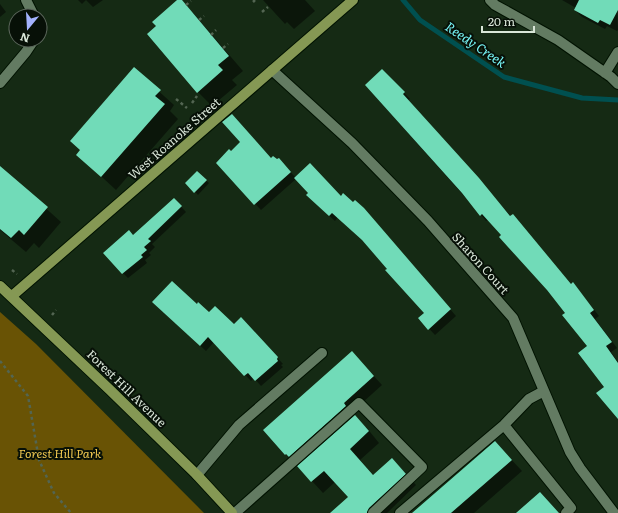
<svg xmlns="http://www.w3.org/2000/svg" width="618" height="513" font-family="Literata,serif">
	<style>
		.forest { fill: #695305 }
		.shadow { fill: #0007 }
		.lines { fill: none; stroke-linecap: round; stroke-linejoin: round }
		.stream { stroke: #005050; stroke-width: 5 }
		.building { fill: #71dbb8 }
		.minor-casing { stroke: #011201; stroke-width: 12 }
		.major-casing { stroke: #011201; stroke-width: 12 }
		.path { stroke: #536552; stroke-width: 2.5; stroke-dasharray: 3 3; stroke-linecap: butt }
		.minor { stroke: #637b62; stroke-width: 10 }
		.major { stroke: #859854; stroke-width: 10 }
		.labels { text-anchor: middle; dominant-baseline: central; stroke-width: 4; stroke-linejoin: round; paint-order: stroke }
		.street-label { font-size: 12px; fill: #d9e6d8; stroke: #071007 }
		.park-label { font-size: 12px; font-style: italic; fill: #f1c951; stroke: #071007 }
		.water-label { font-size: 13px; font-style: italic; fill: #79f9fa; stroke: #071007 }
	</style>
	<rect width="100%" height="100%" fill="#152a14"/>
	<!-- forest -->
	<path class="forest" d="M0,312L36,344L204,513H0Z"/>
	<!-- shadow -->
	<path class="shadow" d="M78,0H103L93,7L86,0L82,4Z
		M179,0L194,14L243,71L232,80L237,85L212,106L198,92L158,26Z
		M263,0H305L315,11L294,29L287,22L285,24Z
		M562,0H617L618,30L617,31L607,26L605,29L582,17L575,10L576,8Z
		M0,4L6,12L0,17Z
		M134,69L174,105L170,111L178,119L116,190L78,155Z
		M382,70L410,99L408,100L571,284L573,283L578,289L599,316L595,319L617,348L611,352L618,362V417L588,347L566,313L502,235L488,220L486,221L481,215L366,86Z
		M271,159L284,165L296,178L341,197L369,215L456,316L435,335L419,318L425,313L364,242L338,217L335,221L313,201L310,193L296,179L261,210L217,163Z
		M0,167L61,222L39,248L34,243L26,252L0,230Z
		M197,173L209,183L198,195L187,183Z
		M174,199L186,212L152,244L155,247L149,253L151,255L145,260L147,263L128,278L123,273L133,236Z
		M197,305L209,313L234,325L247,324L283,364L281,365L283,367L261,386L254,378L251,381L214,342L206,351L159,308Z
		M360,361L382,385L352,412L354,415L298,464L294,463L264,430Z
		M366,427L379,443L360,460L374,476L403,471L416,485L387,513H340L349,497L335,482L323,493L299,467Z
		M495,442L522,471L474,513H414Z"/>
	<g class="lines">
		<!-- stream -->
		<path class="stream" d="M403,0L420,20L504,77L582,98L618,100"/>
	</g>
	<!-- building -->
	<path class="building" d="M177,0H182L229,56L218,65L223,70L197,93L147,34L156,26L152,22Z
		M579,0H618V10L610,25L600,20L598,23L574,10Z
		M134,67L161,90L155,96L165,104L101,177L76,155L80,150L70,141Z
		M382,69L405,92L403,94L479,178L510,216L513,214L571,284L573,282L594,310L590,313L612,342L606,346L618,363V419L596,393L604,387L578,353L587,346L562,315L565,313L547,290L499,237L501,235L482,214L480,216L462,193L365,85Z
		M232,114L271,158L273,156L277,159L279,158L291,172L254,205L216,163L229,149L231,151L240,142L222,122Z
		M310,163L341,196L343,193L353,202L355,200L364,208L451,309L428,330L418,318L424,313L385,270L387,269L362,240L332,213L329,216L306,195L308,193L294,178Z
		M0,166L48,207L24,235L19,230L11,238L0,229Z
		M197,171L207,180L194,193L185,183Z
		M174,198L182,206L148,239L151,241L144,247L147,250L141,255L143,257L122,274L103,253L129,230L133,235Z
		M172,281L197,304L198,302L209,312L215,306L234,324L241,317L278,357L277,359L278,361L255,381L248,373L244,376L208,337L200,346L152,302Z
		M352,351L374,376L344,403L346,406L289,457L286,454L285,455L263,430Z
		M355,415L369,431L350,449L373,475L392,458L406,474L369,508L367,513H330L348,497L324,471L311,482L297,466Z
		M495,441L512,460L451,513H412Z
		M540,492L559,513H516Z"/>
	<g class="lines">
		<!-- minor casing -->
		<g class="minor-casing">
			<path id="minor" d="M26,0L34,16
				M490,0L495,5L558,40L611,77L618,84
				M272,70L352,143L428,221L513,318L570,452L580,468L614,513
				M605,73L618,52
				M0,83L26,52L34,40
				M504,425L571,508L566,513
				M197,475L239,425L322,353
				M235,513L359,403L422,467L373,513
				M400,513L504,425L529,399L544,391"/>
		</g>
		<!-- major casing -->
		<g class="major-casing">
			<path id="major" d="M0,286L110,390L197,475L232,513
				M12,296L353,0"/>
		</g>
		<!-- path -->
		<path class="path" d="M253,2L255,0
			M186,5L191,1
			M262,12L268,7
			M199,20L204,16
			M211,35L216,30
			M223,48L228,44
			M176,99L187,108
			M192,103L197,96
			M12,270L17,274
			M52,315L56,310
			M0,361L28,396L39,460L54,493L71,513"/>
		<!-- minor -->
		<use href="#minor" class="minor"/>
		<!-- major -->
		<use href="#major" class="major"/>
	</g>
	<g class="labels">
		<!-- street labels -->
		<g class="street-label">
			<text transform="translate(174 138) rotate(-41)">West Roanoke Street</text>
			<text transform="translate(481 263) rotate(48)">Sharon Court</text>
			<text transform="translate(127 388) rotate(44)">Forest Hill Avenue</text>
		</g>
		<!-- park labels -->
		<g class="park-label">
			<text x="60" y="453">Forest Hill Park</text>
		</g>
		<!-- water labels -->
		<g class="water-label">
			<text transform="translate(476 44) rotate(34)">Reedy Creek</text>
		</g>
	</g>
	<!-- north arrow -->
	<g transform="translate(28 28) rotate(198)"><circle r="19" fill="#071007" stroke="#5b665b"/>
	<path d="M0-3L7 15L0 10L-7 15Z" fill="#a3b2fd"/>
	<text y="-6" font-size="11" font-weight="bold" text-anchor="middle" fill="#d9e6d8">N</text>
	</g>
	<!-- scale -->
	<path d="M482 26v6h52v-6" fill="none" stroke="#d9e6d8" stroke-width="2"/>
	<text x="488" y="26" font-size="12" fill="#d9e6d8" stroke="#071007" stroke-width="3" paint-order="stroke">20 m</text>
</svg>
